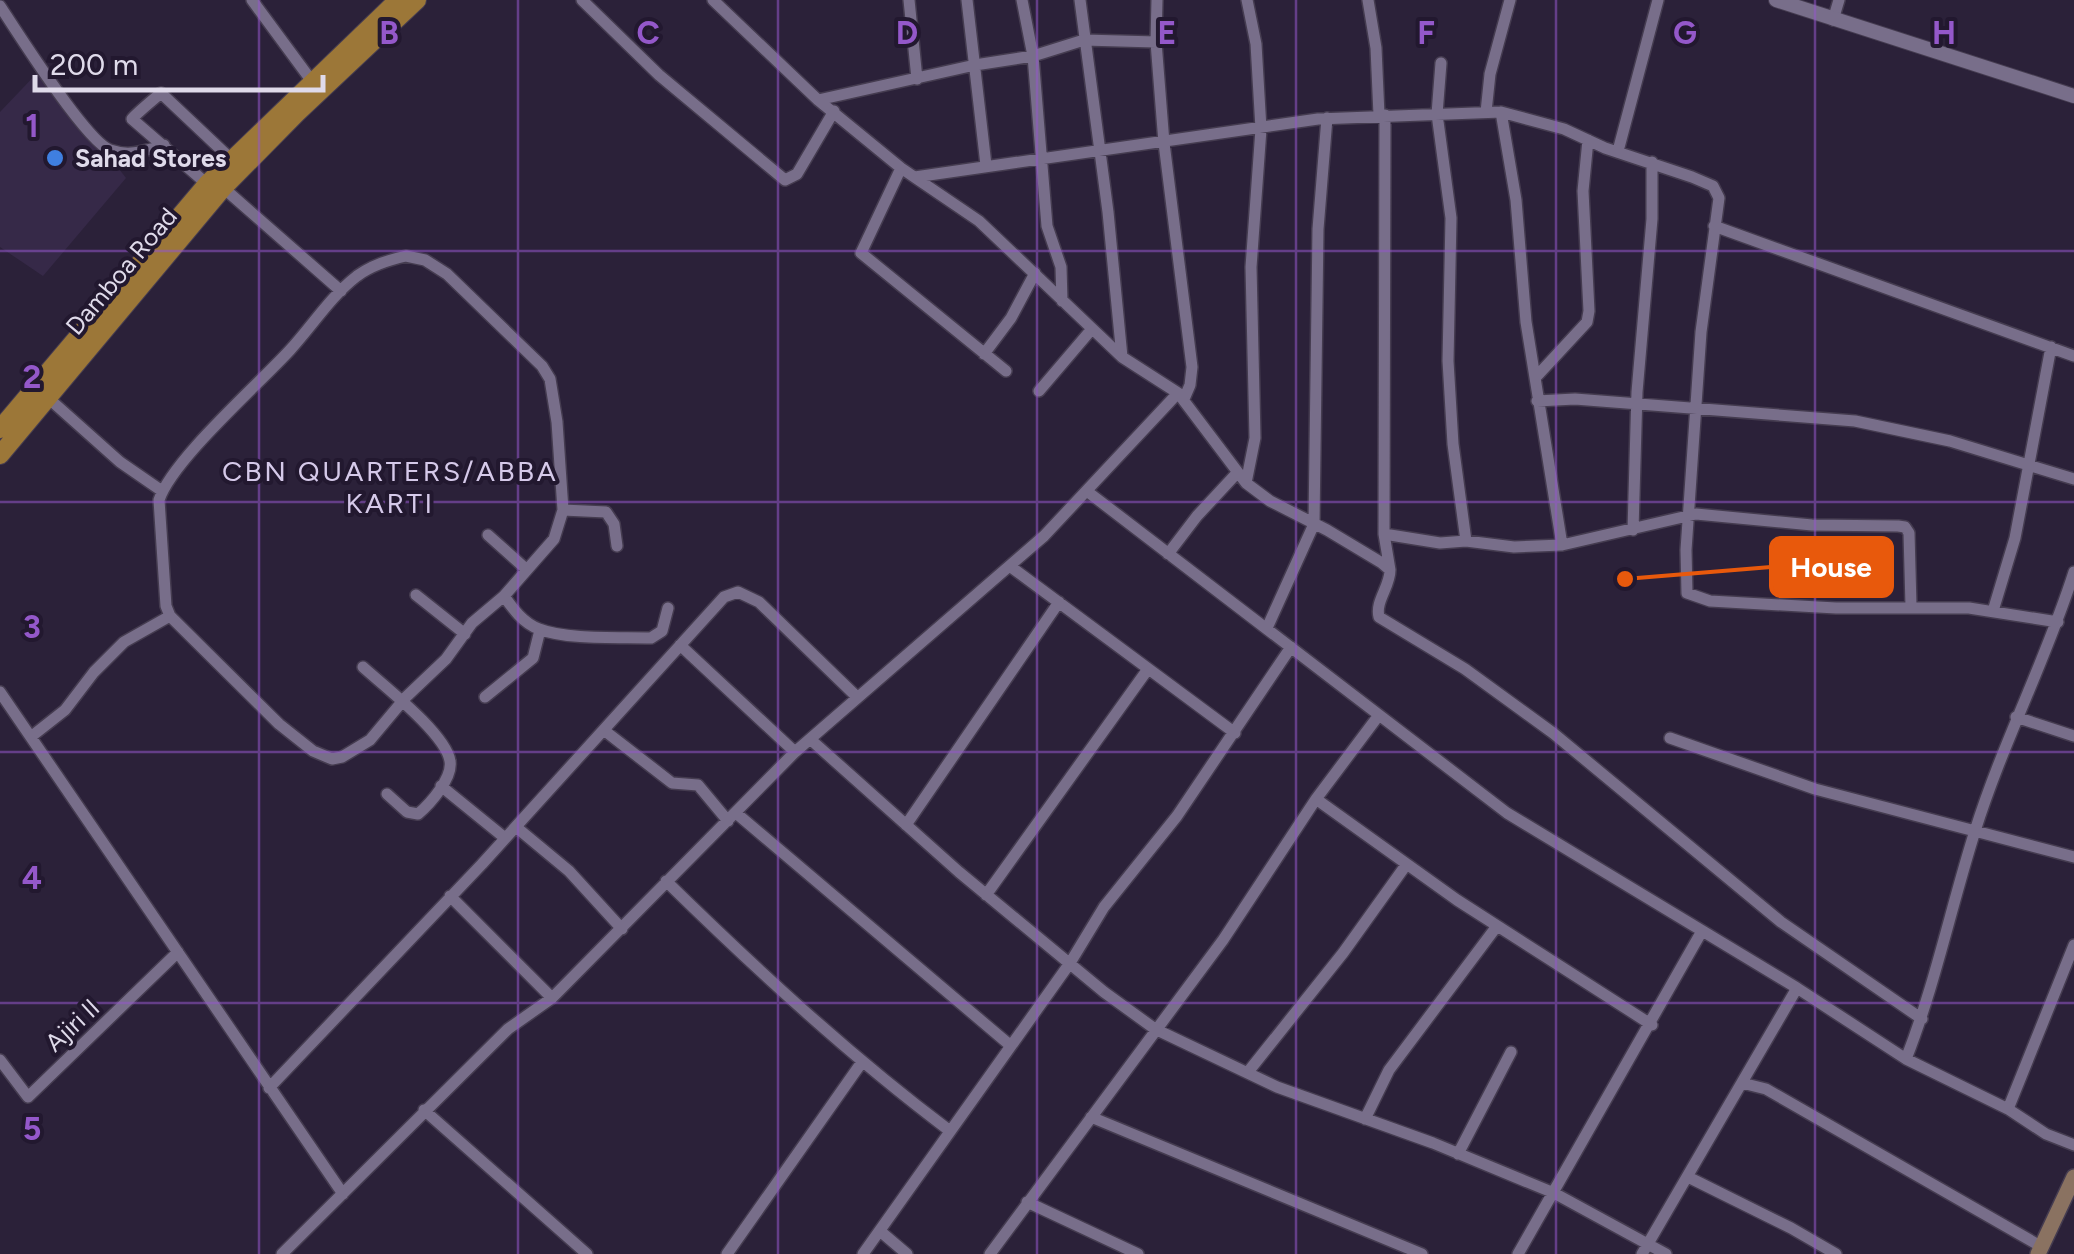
<svg xmlns="http://www.w3.org/2000/svg" width="2074" height="1254" font-family="Figtree,sans-serif">
	<style>
		.built { fill: #362948 }
		.lines { fill: none; stroke-linecap: round; stroke-linejoin: round }
		.minor-casing { stroke: #453c50; stroke-width: 14 }
		.tertiary-casing { stroke: #453c50; stroke-width: 16 }
		.secondary-casing { stroke: #453c50; stroke-width: 18 }
		.primary-casing { stroke: #453c50; stroke-width: 20 }
		.minor { stroke: #786e8a; stroke-width: 11 }
		.tertiary { stroke: #786e8a; stroke-width: 14 }
		.secondary { stroke: #8a7261; stroke-width: 15 }
		.primary { stroke: #9c7738; stroke-width: 18 }
		.grid { fill: none; stroke: #9458ca; stroke-width: 2.5; stroke-opacity: 0.55 }
		.shop-dot { fill: #3f7fe0; stroke: #22182f; stroke-width: 4 }
		.labels { text-anchor: middle; dominant-baseline: central; stroke-width: 8; stroke-linejoin: round; paint-order: stroke }
		.poi-label { font-size: 25px; font-weight: bold; fill: #dfdaea; stroke: #22182f; text-anchor: start }
		.street-label { font-size: 25px; fill: #dfdaea; stroke: #22182f }
		.neighbourhood-label { font-size: 28px; letter-spacing: 2.5px; fill: #d5c9e9; stroke: #22182f }
		.grid-label { font-size: 32px; text-anchor: middle; font-weight: bold; fill: #9458ca; stroke: #22182f; stroke-width: 8; stroke-linejoin: round; paint-order: stroke }
		.leader { fill: none; stroke: #e8590c; stroke-width: 4 }
		.callout-dot { fill: #e8590c; stroke: #22182f; stroke-width: 4 }
		.callout { fill: #e8590c; stroke: #e8590c; stroke-width: 4 }
		.callout-label { font-size: 28px; text-anchor: middle; font-weight: bold; fill: #fff }
	</style>
	<rect width="100%" height="100%" fill="#2b2139"/>
	<!-- built -->
	<path class="built" d="M41,69L126,178L43,276L0,247V112Z"/>
	<g class="lines">
		<!-- minor casing -->
		<g class="minor-casing">
			<path id="minor" d="M252,0L311,80
				M582,0L659,75L785,180L797,174L834,111
				M713,0L818,100L901,168L979,221L1122,357L1178,393L1246,483L1270,501L1327,530L1382,563L1390,570C1390,587 1375,601 1379,617L1465,669L1553,733L1781,922L1922,1019
				M909,0L917,79
				M967,0L986,165
				M1022,0L1033,56L1047,226L1061,267L1062,301
				M1080,0L1108,212L1122,357
				M1368,0L1376,48L1379,115
				M0,6C17,32 86,141 110,150C130,157 144,151 164,145
				M1833,20L1839,0
				M1156,42L1164,143L1192,367L1190,385L1184,399
				M1441,63L1437,114L1451,218L1448,361L1453,444L1466,541
				M818,100L975,65L1033,56L1084,40L1156,42L1157,0
				M1486,112L1490,74L1510,0
				M1501,112L1516,200L1526,322L1562,545
				M1385,115L1384,534L1390,570
				M1618,151L1658,0
				M901,168L861,253L1006,371
				M915,177L1318,119L1501,112L1564,129L1605,148L1692,177L1713,186L1719,198L1701,332L1686,550L1687,593L1710,601L1836,608H1969L2058,622
				M207,184L132,119C136,114 155,98 161,93L232,160
				M219,184L341,291
				M1714,226L2074,356
				M406,256L425,260L447,274L542,366L550,379L557,422L563,510L554,539L504,596L472,623L446,659L406,697L370,740L342,757L332,759L313,751L279,724L170,616L166,606L159,500C172,460 258,385 290,350C312,326 331,296 357,276C372,265 388,260 406,256Z
				M984,354L1011,318L1035,273
				M1536,377L1587,322L1589,311L1583,191L1588,140
				M1039,391L1091,330
				M46,396L120,462L162,491
				M1537,401L1575,399L1855,421L1950,441L2074,479
				M1246,483L1255,438L1251,267L1261,129L1256,44L1247,0
				M1088,492L1507,813L1797,988L1906,1059L2008,1109L2046,1134L2074,1145
				M563,510L606,512L614,524L617,546
				M1633,530L1637,392L1652,219V162
				M1384,534L1440,543L1466,541L1514,547L1562,545L1696,514L1812,525L1898,526L1905,527L1909,533L1911,606
				M488,535L526,569
				M1168,554L1197,516L1237,473
				M1011,567L1235,733
				M416,595L465,634
				M504,596C513,609 523,623 539,629C567,640 620,637 651,638L662,631L668,608
				M1993,611L2015,538L2051,347
				M1267,628L1314,524L1318,229L1327,118
				M680,645L795,752
				M363,667C384,686 446,734 450,761C453,778 430,804 418,814L407,812L387,794
				M0,692L343,1194
				M485,697L533,658L540,630
				M2016,717L2074,736
				M605,731L672,783L698,785L728,821
				M32,736L65,710L94,672L124,642L170,616
				M1670,738L1815,789L2074,857
				M810,739L959,872L1104,992L1155,1029L1277,1087L1433,1143L1554,1193L1666,1254
				M441,786L505,838
				M1316,799L1457,900L1652,1025
				M736,813L1011,1046
				M906,825L1059,602
				M516,827L569,871L622,929
				M666,881C756,969 849,1055 950,1131
				M986,895L1148,669
				M450,896L552,998
				M1906,1059C1935,985 1951,907 1975,831C2003,742 2046,660 2074,572
				M0,1060L28,1097L178,952
				M1248,1072L1343,953L1406,865
				M1742,1083L1766,1089L2042,1247
				M269,1088L482,864L724,597L738,592L759,602L856,696
				M2008,1109L2074,945
				M424,1110L587,1254
				M1091,1117L1422,1254
				M1365,1119L1389,1070L1497,926
				M1458,1154L1511,1052
				M1688,1177L1791,1228L1836,1254
				M1027,1202L1138,1254
				M880,1231L907,1254
				M282,1254L508,1029L552,998L795,752L1044,536L1178,393
				M727,1254L862,1062
				M863,1254L1070,963L1104,907L1177,816L1291,647
				M990,1254L1223,940L1316,799L1379,715
				M1518,1254L1702,931
				M1642,1254L1797,988"/>
		</g>
		<!-- tertiary casing -->
		<g class="tertiary-casing">
			<path id="tertiary" d="M1776,0L2074,96"/>
		</g>
		<!-- secondary casing -->
		<g class="secondary-casing">
			<path id="secondary" d="M2038,1254L2074,1177"/>
		</g>
		<!-- primary casing -->
		<g class="primary-casing">
			<path id="primary" d="M0,429L207,184L398,0
				M0,455L223,188L297,113L417,0"/>
		</g>
		<!-- minor -->
		<use href="#minor" class="minor"/>
		<!-- tertiary -->
		<use href="#tertiary" class="tertiary"/>
		<!-- secondary -->
		<use href="#secondary" class="secondary"/>
		<!-- primary -->
		<use href="#primary" class="primary"/>
	</g>
	<!-- grid -->
	<path class="grid" d="M259,0V1254M518,0V1254M778,0V1254M1037,0V1254M1296,0V1254M1556,0V1254M1815,0V1254M0,251H2074M0,502H2074M0,752H2074M0,1003H2074"/>
	<!-- markers -->
	<circle class="shop-dot" cx="55" cy="158" r="10"/>
	<g class="labels">
		<!-- poi labels -->
		<g class="poi-label">
			<text x="75" y="158">Sahad Stores</text>
		</g>
		<!-- street labels -->
		<g class="street-label">
			<text transform="translate(121 271) rotate(-50)">Damboa Road</text>
			<text transform="translate(72 1025) rotate(-43)">Ajiri II</text>
		</g>
		<!-- neighbourhood labels -->
		<g class="neighbourhood-label">
			<text x="390" y="471">CBN QUARTERS/ABBA<tspan x="390" dy="32">KARTI</tspan></text>
		</g>
	</g>
	<g class="grid-label">
		<text x="389" y="44">B</text>
		<text x="648" y="44">C</text>
		<text x="907" y="44">D</text>
		<text x="1167" y="44">E</text>
		<text x="1426" y="44">F</text>
		<text x="1685" y="44">G</text>
		<text x="1944" y="44">H</text>
		<text x="32" y="137">1</text>
		<text x="32" y="388">2</text>
		<text x="32" y="638">3</text>
		<text x="32" y="889">4</text>
		<text x="32" y="1140">5</text>
	</g>
	<!-- callouts -->
	<path class="leader" d="M1625 579L1771 567"/>
	<circle class="callout-dot" cx="1625" cy="579" r="10"/>
	<rect class="callout" x="1771" y="538" width="121" height="58" rx="10"/>
	<g class="callout-label">
		<text x="1831" y="577">House</text>
	</g>
	<!-- scale -->
	<path d="M35 75v15h288v-15" fill="none" stroke="#dfdaea" stroke-width="5"/>
	<text x="50" y="75" font-size="30" fill="#dfdaea" stroke="#22182f" stroke-width="8" paint-order="stroke">200 m</text>
</svg>
